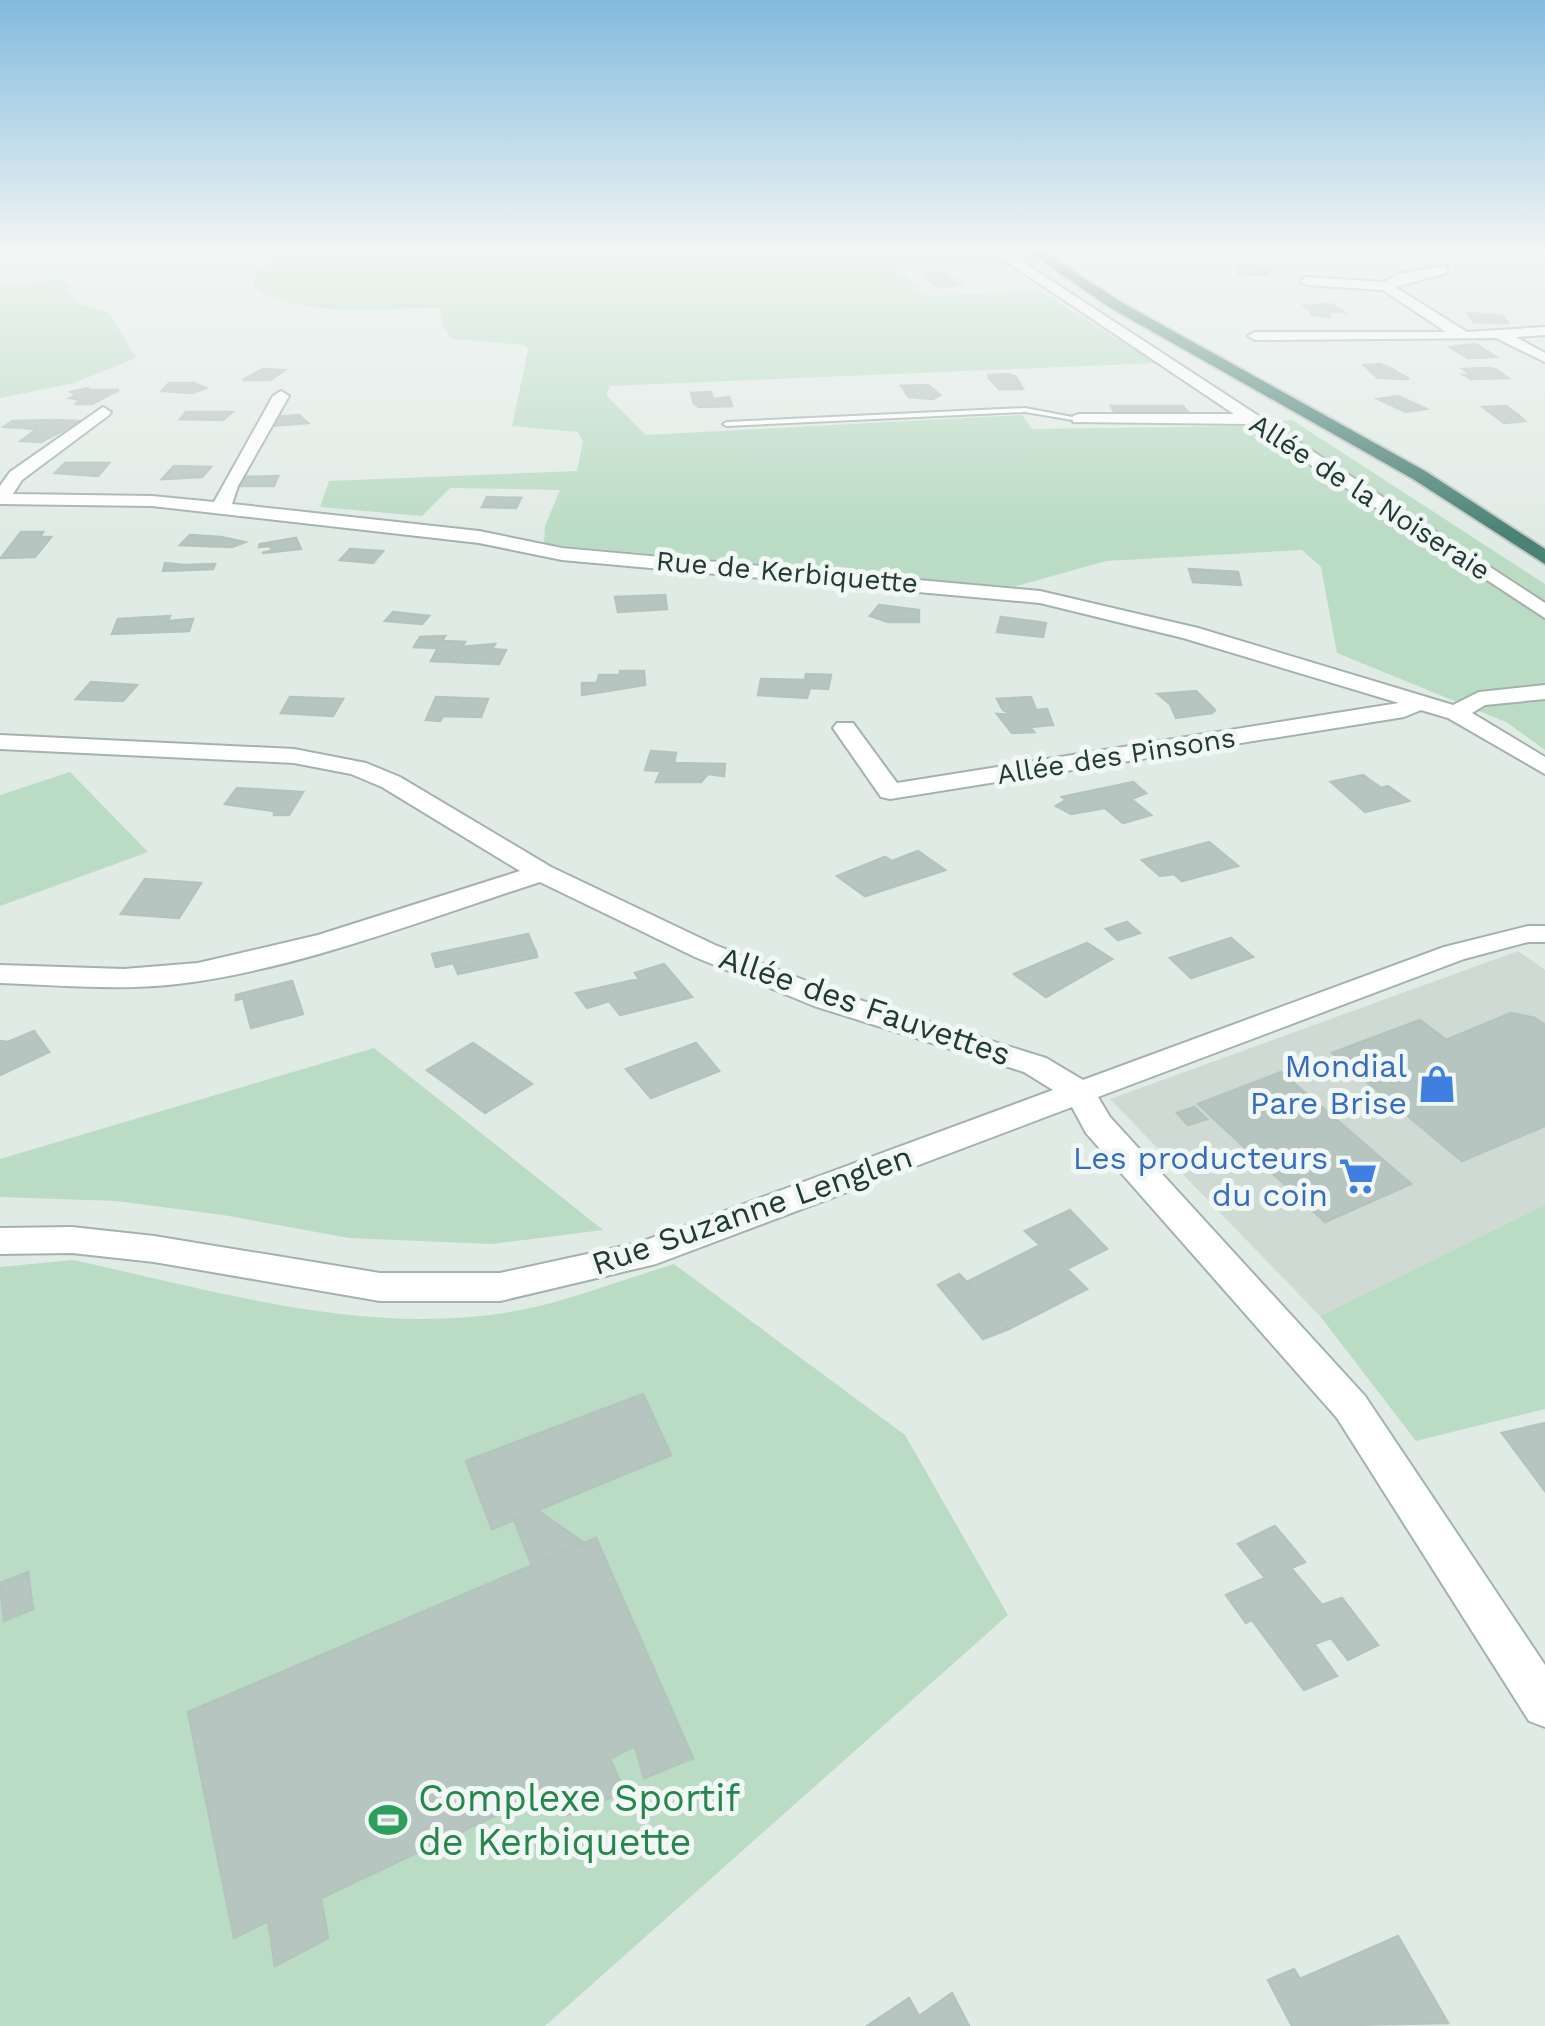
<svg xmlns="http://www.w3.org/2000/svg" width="1545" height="2026" font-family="'Work Sans',sans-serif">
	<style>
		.built { fill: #cfdad5 }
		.green { fill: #badbc4 }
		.building { fill: #b6c5bf; stroke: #b3c4bd; stroke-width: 2.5 }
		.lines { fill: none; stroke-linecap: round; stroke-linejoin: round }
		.service-casing { stroke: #a4b2ad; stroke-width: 4 }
		.minor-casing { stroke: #a4b2ad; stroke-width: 4 }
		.trunk-casing { stroke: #c1c8c6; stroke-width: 4 }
		.service { fill: #fff; fill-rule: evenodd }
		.minor { fill: #fff; fill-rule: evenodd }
		.trunk { fill: #4b8276; fill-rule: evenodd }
		.labels { text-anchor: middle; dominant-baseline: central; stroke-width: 10; stroke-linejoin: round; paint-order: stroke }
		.far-street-label { font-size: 28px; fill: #223a34; stroke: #f1f7f4 }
		.street-label { font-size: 32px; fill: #223a34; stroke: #f1f7f4 }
		.shop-label { font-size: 32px; fill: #366cbe; stroke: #f1f7f4; text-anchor: end }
		.near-leisure-label { font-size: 38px; fill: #27864d; stroke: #f1f7f4; text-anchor: start }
	</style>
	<rect width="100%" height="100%" fill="#e1ebe6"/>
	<!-- built -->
	<path class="built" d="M1518,951L1545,970V1205L1320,1316L1110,1099Z"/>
	<!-- green -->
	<path class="green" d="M305,249H1014L1022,256L892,263L924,296L1040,291L1156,363L610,386L606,395L646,435L1022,415L1032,429L1239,426L1292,420L1545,584V750L1506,722L1337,653L1321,567L1302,550L1106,561L1013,587L544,544L545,526L560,490L450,488L422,516L320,507L329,481L577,471L583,442L578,432L512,426L528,350L524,345L452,339L442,326L440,308C381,307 305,320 254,287L256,271Z
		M62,279L77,303L110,313L136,358L74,383L0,398V287Z
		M70,772L148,852L0,906V795Z
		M374,1048L603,1230L491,1244L349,1238L223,1215L116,1201L0,1197V1159Z
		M1545,1205V1409L1416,1441L1320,1316Z
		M73,1260C221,1292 382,1342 535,1307C582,1296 628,1278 674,1264L905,1435L1008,1615L545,2026H0V1267Z"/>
	<!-- building -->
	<path class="building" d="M1237,265L1265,266L1274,270H1266L1267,275L1238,274Z
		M944,273L961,285L938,287L922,274Z
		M1331,304L1344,312H1328L1329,317L1311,315L1313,312L1304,306Z
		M1467,313L1503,316L1508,323L1474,322Z
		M1476,344L1496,357L1468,358L1450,347Z
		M1380,364L1390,368L1409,379L1378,378L1364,365Z
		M1486,368L1495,369L1508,378L1471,379L1464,375H1472L1463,369Z
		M263,369L285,370L270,380H243Z
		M1008,374L1016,377L1023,389H999L989,378H992L989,375Z
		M169,383H194L206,388L192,393L162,391Z
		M928,385L940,395L933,399L909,397L901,386Z
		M87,388L90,390H119L92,404H76L80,400L70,398L76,395L71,392Z
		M711,392L713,399L729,397L732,406L699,407L694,404L691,393Z
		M1398,396L1426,409L1406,412L1378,399Z
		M1111,406H1183L1187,411H1114Z
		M1506,406L1517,414L1525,421L1504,423L1483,407Z
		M186,412H232L223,420L180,419Z
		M299,415L308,423L268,426L273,417Z
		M54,420L81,421L41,442L21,441L37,429L4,427L12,421Z
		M65,463H109L98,476L55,473Z
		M174,466L211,467L202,477L162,479Z
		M278,476L274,486H235L240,477Z
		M487,497L521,498L516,508L482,507Z
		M21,532H43L40,537H51L35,557L1,558Z
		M190,535L221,537L245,542L232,547L180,545Z
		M296,538L301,549L262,553L274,550L269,546L259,547L260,544Z
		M350,549L383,551L373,563L340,560Z
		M165,563L183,565L215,564L213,569L163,571Z
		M1189,569L1238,572L1241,585L1193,582Z
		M665,595L667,609L618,612L615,597Z
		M879,605L919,610V622H888L870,616Z
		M393,612L429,616L422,624L385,621Z
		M170,616L168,621L193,619L189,631L112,634L118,619Z
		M1001,617L1046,623L1043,637L997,632Z
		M445,636L442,641L465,642L462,647L495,644L492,649L506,650L499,664L431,661L438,648L414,647L420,637Z
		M620,671H644L645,685L582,695V683H597L599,675H620Z
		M806,674L831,675L828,689L810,688L807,698L758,695L761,679L805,680Z
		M91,682L137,685L123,701L76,699Z
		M1196,691L1215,710L1212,713L1176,718L1170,704L1158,694Z
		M290,697L343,699L333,716L281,713Z
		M436,697L488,699L481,717L443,716L440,721L426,720Z
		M1031,697L1036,710L1047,709L1053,725L1030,727L1034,732L1012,733L997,714L1013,715L1003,710L997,699Z
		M651,751L676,753L674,763L725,764L724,776L708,774L701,782H656L661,771L645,770Z
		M1363,775L1381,788L1388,786L1409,801L1365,812L1331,782Z
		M1133,782L1146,793L1131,799L1151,815L1123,823L1105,808L1071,814L1056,806L1066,800L1062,797Z
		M237,788L303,792L289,815H274V811L225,804Z
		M1209,842L1238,866L1182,881L1174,874L1160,876L1142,860Z
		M918,851L945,870L865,896L837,876L885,857L892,861Z
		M145,879L201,883L179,918L121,914Z
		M1127,922L1140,933L1118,940L1106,929Z
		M528,934L536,952L456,969L453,963L436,967L432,954Z
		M1231,938L1253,957L1191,978L1170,958Z
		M1087,943L1112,959L1046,997L1014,974Z
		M536,952L537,957L458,974L456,969Z
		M664,964L692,997L620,1015L609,1001L587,1008L576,993L639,979L635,973Z
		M292,981L303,1014L251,1028L243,998L236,1000V995Z
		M1511,1013L1535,1018L1545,1025V1115L1446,1040Z
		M1420,1020L1545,1115V1126L1462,1161L1332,1053Z
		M34,1031L49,1052L0,1075V1041L8,1042Z
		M473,1043L495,1058L449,1086L427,1070Z
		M696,1043L719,1071L651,1098L626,1069Z
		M495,1058L532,1084L485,1113L449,1086Z
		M1281,1072L1411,1184L1325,1222L1198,1104Z
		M1194,1107L1207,1119L1188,1125L1177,1113Z
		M1070,1210L1107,1249L1067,1269L1087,1289L1009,1329L967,1282L1040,1245L1025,1231Z
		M959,1274L967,1282L1009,1329L983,1339L938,1285Z
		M643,1394L671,1455L492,1529L466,1461Z
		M1545,1423V1491L1502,1433Z
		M537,1510L583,1542L532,1566L514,1520Z
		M1275,1526L1305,1562L1291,1568L1322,1605L1342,1598L1378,1645L1348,1660L1331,1638L1314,1644L1337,1676L1304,1690L1252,1620L1246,1623L1226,1595L1265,1578L1238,1544Z
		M596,1538L693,1758L644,1778L635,1746L610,1759L625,1792L566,1815L560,1785L321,1898L328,1938L275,1966L268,1921L234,1938L188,1712Z
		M28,1572L33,1609L4,1621L0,1583Z
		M1398,1936L1448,2023L1292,2026L1268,1980L1294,1969L1300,1979Z
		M952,1993L969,2026H867L909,1998L919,2016Z"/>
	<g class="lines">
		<!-- service casing -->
		<g class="service-casing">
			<path id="service" d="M1025,408L1083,419L1079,421L1025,412L727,426L723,424L727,422Z"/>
		</g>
		<!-- minor casing -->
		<g class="minor-casing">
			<path id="minor" d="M988,249H1003L1545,603V618L1248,424L1073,422V416L1079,414H1234Z
				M1442,266L1447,267V273L1395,287L1467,332L1545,327V335L1516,337L1545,353V362L1496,338L1255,340L1248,336L1255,332H1446L1383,290L1307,285L1300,281L1307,277L1384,282L1399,274Z
				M281,391L289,396L238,486L232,504L479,531L562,548L1040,591L1198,628L1453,705L1479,692L1545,685V699L1485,705L1472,713L1545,757V774L1448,718L1421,710L1404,717L890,799L881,797L833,728L837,723H853L897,783L1399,703L1183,638L1040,603L562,560L479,543L152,506L0,504V486L10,472L103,407L111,412L109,415L22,480L13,494L152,496L214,502L273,396Z
				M0,735L294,749L366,763L400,777L551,867L715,945L834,992L1046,1058L1083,1080L1444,947L1528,926H1545V942H1528L1464,959L1098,1097L1110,1117L1365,1396L1545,1665V1727L1529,1721L1337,1418L1086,1133L1072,1107L656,1264L500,1301H380L154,1262L72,1253L0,1254V1228L72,1227L154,1236L380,1273H500L638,1243L1053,1090L1024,1072L814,1006L695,957L540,882C421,920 301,969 177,984C118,991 59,985 0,983V965L124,969L198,963L318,935L520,871L382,787L351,774L294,763L0,749Z"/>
		</g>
		<!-- trunk casing -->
		<g class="trunk-casing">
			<path id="trunk" d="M1025,249H1040L1119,301L1425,471L1545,549V564L1413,479L1109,307Z"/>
		</g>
		<!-- service -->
		<use href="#service" class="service"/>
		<!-- minor -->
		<use href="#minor" class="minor"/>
		<!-- trunk -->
		<use href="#trunk" class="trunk"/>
	</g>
	<!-- sky -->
	<linearGradient id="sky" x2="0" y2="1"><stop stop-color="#82bade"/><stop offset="0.47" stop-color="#f2f6f4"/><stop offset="1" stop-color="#f2f6f4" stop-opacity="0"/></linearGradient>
	<rect width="1545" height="533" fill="url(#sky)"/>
	<!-- icons -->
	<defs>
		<g id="shop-bare" transform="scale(3)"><path d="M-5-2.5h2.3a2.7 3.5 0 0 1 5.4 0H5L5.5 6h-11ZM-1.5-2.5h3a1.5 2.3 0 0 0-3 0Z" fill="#3f7fe0" stroke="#f1f7f4" stroke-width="2.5" paint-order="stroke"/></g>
		<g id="supermarket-bare" transform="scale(3)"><path d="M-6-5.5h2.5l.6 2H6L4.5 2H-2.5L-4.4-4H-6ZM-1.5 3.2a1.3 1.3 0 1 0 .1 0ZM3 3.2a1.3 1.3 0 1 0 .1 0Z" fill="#3f7fe0" stroke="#f1f7f4" stroke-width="2.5" paint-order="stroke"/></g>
		<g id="stadium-bare" transform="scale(3)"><path d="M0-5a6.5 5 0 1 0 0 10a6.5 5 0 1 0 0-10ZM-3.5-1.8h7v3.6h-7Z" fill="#2e9e5b" stroke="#f1f7f4" stroke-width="2.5" paint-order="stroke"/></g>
	</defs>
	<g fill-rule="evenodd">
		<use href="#shop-bare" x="1437" y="1084"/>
		<use href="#supermarket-bare" x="1358" y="1176"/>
		<use href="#stadium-bare" x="388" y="1820"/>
	</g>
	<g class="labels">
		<!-- far-street labels -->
		<g class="far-street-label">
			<text transform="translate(1370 497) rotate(33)">Allée de la Noiseraie</text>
			<text transform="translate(787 572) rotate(5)">Rue de Kerbiquette</text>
			<text transform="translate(1116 756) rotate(-9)">Allée des Pinsons</text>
		</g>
		<!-- street labels -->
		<g class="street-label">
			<text transform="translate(865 1006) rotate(19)">Allée des Fauvettes</text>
			<text transform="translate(752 1210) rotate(-19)">Rue Suzanne Lenglen</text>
		</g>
		<!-- shop labels -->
		<g class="shop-label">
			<text x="1407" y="1066">Mondial<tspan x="1407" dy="37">Pare Brise</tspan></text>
			<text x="1328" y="1158">Les producteurs<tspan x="1328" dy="37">du coin</tspan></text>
		</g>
		<!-- near-leisure labels -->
		<g class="near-leisure-label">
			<text x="418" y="1798">Complexe Sportif<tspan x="418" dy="44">de Kerbiquette</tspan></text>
		</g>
	</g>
</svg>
